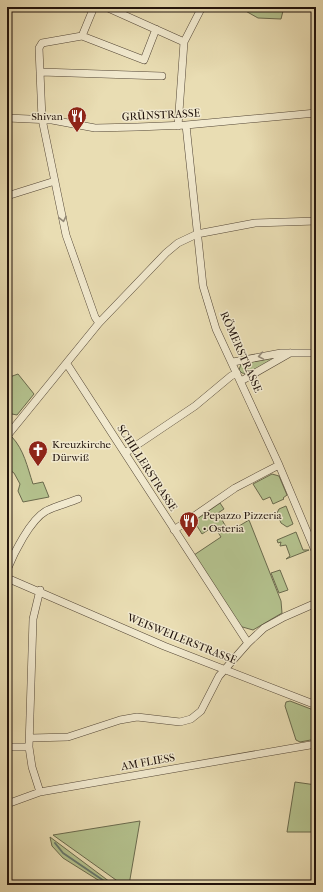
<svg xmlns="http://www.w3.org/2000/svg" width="323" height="892" font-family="'IM FELL French Canon',serif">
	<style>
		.green { fill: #b4c28e; stroke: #6a6a4d }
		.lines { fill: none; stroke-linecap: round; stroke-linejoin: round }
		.stream { stroke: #68786c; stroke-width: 2 }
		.minor-casing { stroke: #534636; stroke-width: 8 }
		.minor { stroke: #f1e9ce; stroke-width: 7 }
		.oneway { stroke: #938977 }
		.labels { text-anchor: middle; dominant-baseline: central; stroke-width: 3; stroke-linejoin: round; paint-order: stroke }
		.street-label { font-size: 11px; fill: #21130c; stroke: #f1e9ce }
		.poi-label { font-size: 11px; fill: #21130c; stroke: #f1e9ce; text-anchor: start }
	</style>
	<rect width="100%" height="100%" fill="#e9ddb3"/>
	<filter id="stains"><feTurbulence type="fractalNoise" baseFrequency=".005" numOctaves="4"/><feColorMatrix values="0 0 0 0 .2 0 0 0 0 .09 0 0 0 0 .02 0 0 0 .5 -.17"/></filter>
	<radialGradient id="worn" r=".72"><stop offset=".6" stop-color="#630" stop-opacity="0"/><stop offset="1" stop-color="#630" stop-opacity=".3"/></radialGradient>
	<!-- green -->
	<path class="green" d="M243,7H284L281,19L258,18L242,9Z
		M280,355L248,374L242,373L239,370L241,364Z
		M18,374L34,394L17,415L12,414L7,420V378Z
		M12,437C24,450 27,466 33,484L43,482L49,497L23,502L18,491L20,484L14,473L7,468V446Z
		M272,474L279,476L287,495L283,498L284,499L273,504L270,497L263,500L253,484Z
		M220,503L224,509L218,513L229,532L249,520L281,601L282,613L253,630L239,626L194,555L221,537L214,526L202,534L194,521Z
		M286,506L293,524L287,527L281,523L277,513L279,509Z
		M296,532L303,550H309L286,559L290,556L286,545L280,546L281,542L278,543L277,540Z
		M280,570L288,590L279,593L271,573Z
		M290,701L316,711V739L300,742L296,740L285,706L286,702Z
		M295,782L316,785V832H287Z
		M140,821L129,885H123L53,835Z
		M50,837L114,885H106L63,858L52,846Z"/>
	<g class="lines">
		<!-- stream -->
		<path class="stream" d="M55,843L63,853L110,885"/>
		<!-- minor casing -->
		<g class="minor-casing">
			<path id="minor" d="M106,7L184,42
				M82,36L94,7
				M41,72L162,76
				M7,118L52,120L95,128L137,127L186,125L316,113
				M186,125L203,286L216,329L279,465L316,553
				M178,126L184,42L202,7
				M7,196L55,181
				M99,323L95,317L66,235L42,119L39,48L42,43L82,36L144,60L156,29
				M233,362L281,353H316
				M67,364L248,643
				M241,381L290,353
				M7,436L99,323L166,253L178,243L197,234L255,223L316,221
				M125,453L195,406L231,376L237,373
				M174,530L235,488L279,465
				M7,570C14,553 30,520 46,511C56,506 68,503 78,499
				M7,578L164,646L316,705
				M40,590L33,619L29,747L32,767L40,792
				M31,738L68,737L120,720L137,717L180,722L191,719L201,711L219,676L248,643L264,628L284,617L316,603
				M7,747H29
				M7,804L40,792L316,744"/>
		</g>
		<!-- minor -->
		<use href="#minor" class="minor"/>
	</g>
	<!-- one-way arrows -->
	<defs><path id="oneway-chevron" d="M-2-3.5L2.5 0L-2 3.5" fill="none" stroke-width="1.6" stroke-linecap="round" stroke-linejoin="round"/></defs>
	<g class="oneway">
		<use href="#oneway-chevron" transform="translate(63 219) rotate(78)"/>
		<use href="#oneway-chevron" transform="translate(261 356) rotate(170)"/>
	</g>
	<!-- icons -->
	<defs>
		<g id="restaurant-pin" transform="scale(1)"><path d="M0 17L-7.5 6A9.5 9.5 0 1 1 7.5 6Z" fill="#8f2418" stroke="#f1e9ce"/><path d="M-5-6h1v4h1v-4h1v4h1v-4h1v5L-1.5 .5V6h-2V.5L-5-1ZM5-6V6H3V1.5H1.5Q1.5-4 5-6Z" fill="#fff"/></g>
		<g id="church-pin" transform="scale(1)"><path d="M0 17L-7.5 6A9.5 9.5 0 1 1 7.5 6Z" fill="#8f2418" stroke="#f1e9ce"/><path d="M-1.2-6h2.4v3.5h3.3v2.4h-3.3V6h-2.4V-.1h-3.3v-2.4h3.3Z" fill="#fff"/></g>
	</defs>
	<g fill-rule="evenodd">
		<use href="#restaurant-pin" x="77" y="116"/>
		<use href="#church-pin" x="38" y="450"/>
		<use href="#restaurant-pin" x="189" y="521"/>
	</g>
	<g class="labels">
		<!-- street labels -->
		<g class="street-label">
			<text transform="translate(161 115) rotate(-3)">GRÜNSTRASSE</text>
			<text transform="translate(241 352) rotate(66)">RÖMERSTRASSE</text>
			<text transform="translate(147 468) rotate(57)">SCHILLERSTRASSE</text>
			<text transform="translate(182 639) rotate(22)">WEISWEILERSTRASSE</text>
			<text transform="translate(148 762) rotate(-10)">AM FLIESS</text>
		</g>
		<!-- poi labels -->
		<g class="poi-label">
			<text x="63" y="116" text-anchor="end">Shivan</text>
			<text x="52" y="444">Kreuzkirche<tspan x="52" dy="13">Dürwiß</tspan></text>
			<text x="203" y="515">Pepazzo Pizzeria<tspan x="203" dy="13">• Osteria</tspan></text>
		</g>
	</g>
	<!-- margin -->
	<rect width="323" height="892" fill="none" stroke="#e9ddb3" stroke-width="24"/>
	<rect x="8" y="8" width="307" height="876" fill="none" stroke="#21130c" stroke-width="2"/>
	<rect x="12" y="12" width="299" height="868" fill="none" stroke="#21130c"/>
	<rect width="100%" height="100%" filter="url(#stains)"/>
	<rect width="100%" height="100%" fill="url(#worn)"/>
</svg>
